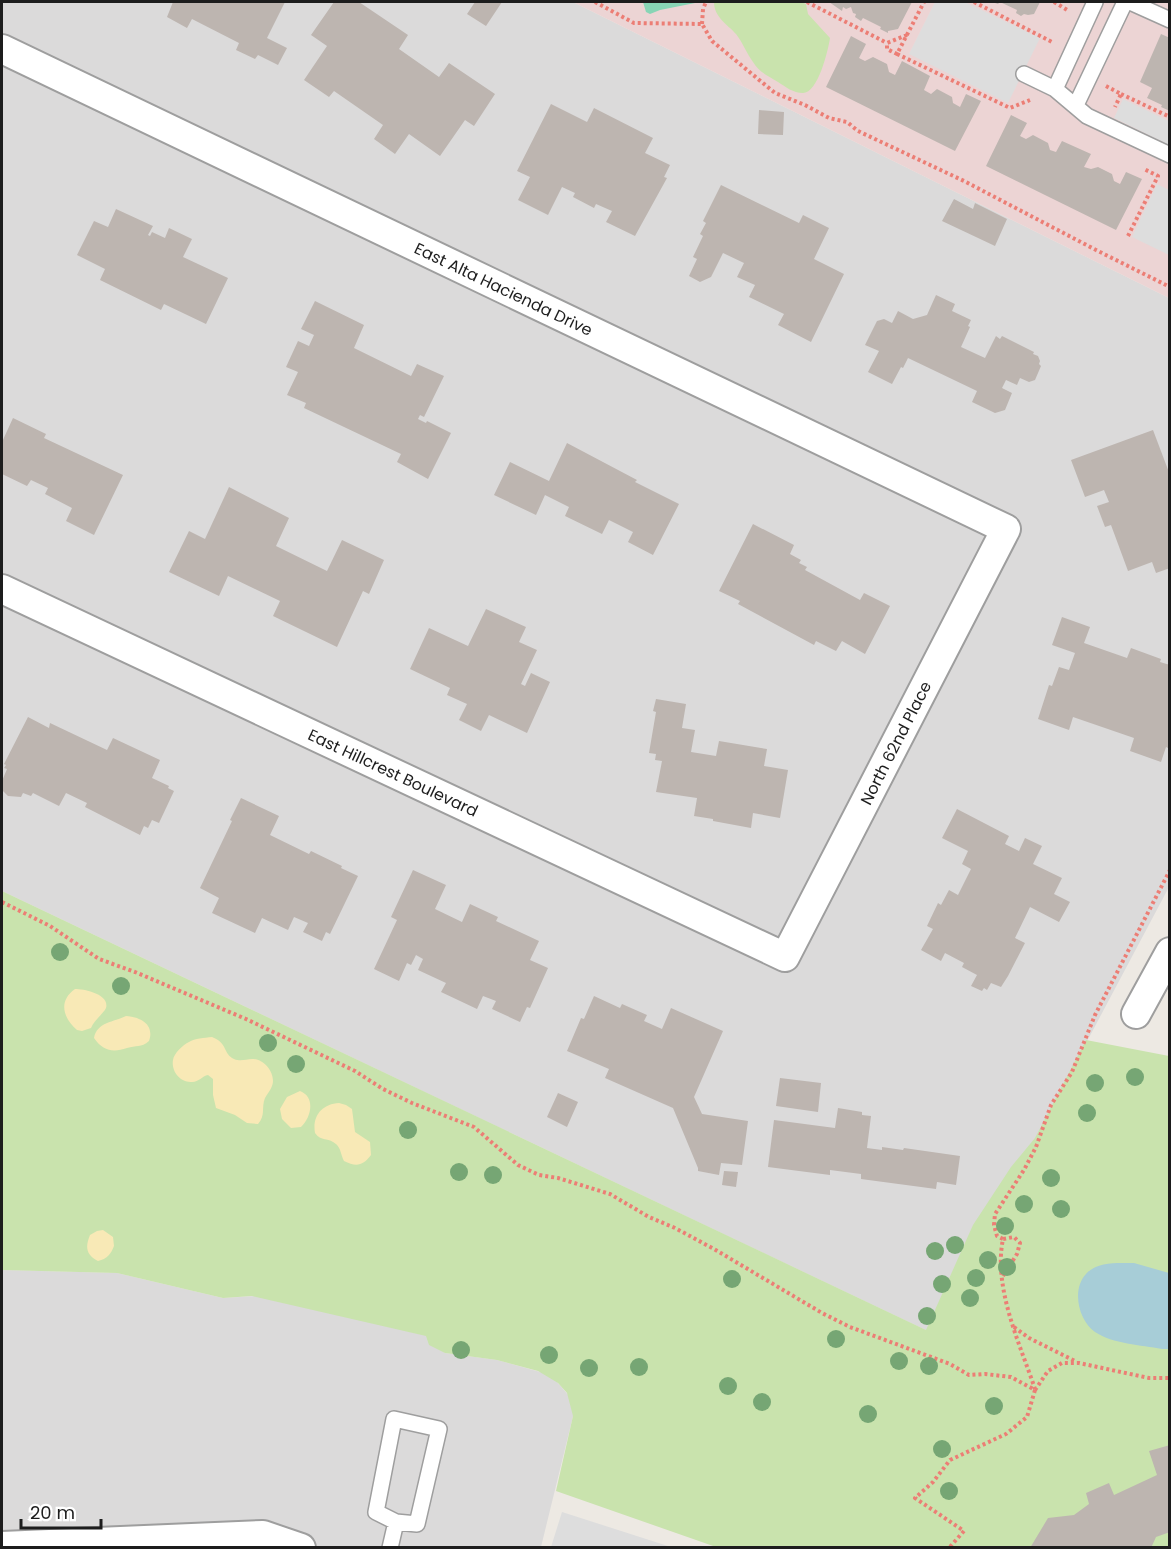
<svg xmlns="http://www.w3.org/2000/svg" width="1171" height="1549" font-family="Poppins,sans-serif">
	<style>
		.residential { fill: #dbdada }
		.commercial { fill: #ecd4d4 }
		.grass { fill: #c9e3ad }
		.sand { fill: #f8e9b6 }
		.pitch { fill: #88d5b5 }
		.parking { fill: #ddd }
		.water { fill: #a7cdd7 }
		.building { fill: #bdb5b0 }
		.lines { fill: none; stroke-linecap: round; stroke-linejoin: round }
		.lane-casing { stroke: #9e9e9e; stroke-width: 18 }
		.street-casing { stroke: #9e9e9e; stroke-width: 32 }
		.path { stroke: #ec7e75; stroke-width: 4; stroke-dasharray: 3 3; stroke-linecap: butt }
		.lane { stroke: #fff; stroke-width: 15 }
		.street { stroke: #fff; stroke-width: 28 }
		.tree { fill: #76a674 }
		.labels { text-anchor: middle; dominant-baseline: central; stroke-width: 6; stroke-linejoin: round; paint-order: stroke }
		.street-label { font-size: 16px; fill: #1d1d1d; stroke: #fff }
	</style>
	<rect width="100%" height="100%" fill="#ede9e3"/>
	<!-- residential -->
	<path class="residential" d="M2,2H573L1169,298V887L932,1333L2,891Z
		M2,1270L117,1273L223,1298L306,1293L423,1325L445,1353L497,1360L551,1375L576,1404L541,1547L2,1548Z"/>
	<!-- commercial -->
	<path class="commercial" d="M573,2H1169V298Z"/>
	<!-- grass -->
	<path class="grass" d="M714,2H801L806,4L808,14L830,38C828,51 818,93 803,93C793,93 786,87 778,82C768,76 759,72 753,62C747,54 743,43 736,34C727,24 714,17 714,2Z
		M2,891L926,1330L973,1225L1011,1167L1035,1138L1086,1040L1169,1056V1547H716L556,1491L573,1416L567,1393L558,1383L538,1371L497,1360L445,1353L429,1345L426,1336L252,1296L223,1298L117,1273L2,1270Z"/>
	<!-- sand -->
	<path class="sand" d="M75,989C84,989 110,994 106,1008C104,1013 95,1019 91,1028L82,1031L77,1030C63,1018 58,1001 75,989Z
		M126,1016C140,1017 155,1024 149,1041C141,1048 136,1045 127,1048C113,1053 103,1051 94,1038C97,1022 114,1022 126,1016Z
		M212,1037C228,1043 223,1054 234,1059C241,1062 246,1059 252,1059C263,1059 273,1070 273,1081C273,1087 268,1093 265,1098C261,1108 266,1115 258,1124L247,1123L235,1115L216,1108L213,1095V1079L208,1075C202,1076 199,1082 192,1082C180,1083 171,1071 173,1060C174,1053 183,1045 189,1042C195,1038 204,1038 212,1037Z
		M300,1091C316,1097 311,1118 301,1127L291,1128L282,1119L280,1109L287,1097Z
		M339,1103L346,1105L352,1109L355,1132L370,1142L371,1155C363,1166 356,1167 344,1161C341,1156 341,1148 336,1144C328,1137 321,1142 315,1133C312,1116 322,1104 339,1103Z
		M103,1230L113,1237L114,1246C111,1254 107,1259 98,1261C86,1255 85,1247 90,1235L97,1231Z"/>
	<!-- pitch -->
	<path class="pitch" d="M643,2H700L660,10L650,14L646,12Z"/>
	<!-- parking -->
	<path class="parking" d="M935,2H965L1040,38L1008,103L909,54Z
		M1123,99L1169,121V145L1114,118Z
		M1157,184L1169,190V255L1132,237Z
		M562,1512L671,1547H551Z"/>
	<!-- water -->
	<path class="water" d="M1134,1263L1169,1273V1349H1162C1141,1345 1113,1344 1095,1332C1079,1321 1071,1290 1086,1274C1097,1261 1118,1263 1134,1263Z"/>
	<!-- building -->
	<path class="building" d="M173,2H285L267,38L287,48L278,65L258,55L255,59L236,50L239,43L192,19L187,28L167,17Z
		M334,2H359L408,35L399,49L439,77L449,63L495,94L474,126L465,120L440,156L409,134L395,154L374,139L383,125L334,91L329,97L304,80L327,46L311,35Z
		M475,2H502L486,26L467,14Z
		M829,2H912L898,29L888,31V33L880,29L881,27L863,18L861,21L855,17L856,14L853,13L851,7L846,9L843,7L842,11Z
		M992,2H1040L1034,14L1028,15L1024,14L1021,16L1016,13L1017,10L1000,2L998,4Z
		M1161,34L1170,38V111L1161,107L1162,105L1147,98L1152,88L1140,82Z
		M851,36L866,44L859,58L865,61L873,57L887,64L889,72L895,75L902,61L930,76L924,90L931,94L937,89L952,97L953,103L960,107L966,94L981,101L955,151L826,87Z
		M551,104L587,122L594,108L653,138L645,153L670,165L664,177L667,178L635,236L606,222L612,211L596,204L594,208L573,197L575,193L562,187L548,215L518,200L530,177L517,171Z
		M759,110L784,112L783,135L758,134Z
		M1011,115L1027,123L1020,136L1026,139L1033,135L1048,143L1050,150L1056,152L1062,141L1091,154L1084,167L1091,169L1098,167L1112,174L1114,181L1120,184L1126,172L1142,179L1116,230L986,166Z
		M721,185L799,223L803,215L829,228L814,259L844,274L811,342L778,325L784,314L749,297L755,285L737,277L744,263L723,253L711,277L700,282L689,276L697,259L693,257L703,236L700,234L706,223L703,221Z
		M954,199L973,209L975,203L1007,219L995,246L942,221Z
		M116,209L153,226L148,235L150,236L152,232L165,238L169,228L192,239L183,257L228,278L206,324L164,304L161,310L100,280L105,269L77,255L94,221L108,227Z
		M936,295L955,304L952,311L971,320L968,326L970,327L961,347L985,358L996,336L1000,339L1002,336L1034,352L1033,354L1038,356L1040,361L1039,364L1041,366L1035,380L1029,382L1020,378L1017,385L1006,380L1002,388L1012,393L1005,410L995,413L972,402L977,391L908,358L903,368L901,367L892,384L868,372L879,351L865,345L877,321L884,319L892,323L898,311L913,319L927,315Z
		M315,301L364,325L354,348L411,376L417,364L444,376L424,417L420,415L418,419L426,423L427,421L451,433L428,479L397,462L401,454L304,408L306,403L287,395L298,372L286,367L298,341L309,346L314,335L301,329Z
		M13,418L46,434L44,438L123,475L94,535L66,521L72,508L45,494L48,488L31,480L27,486L2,474V442Z
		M1153,430L1170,475V568L1156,573L1152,562L1128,571L1111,525L1105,527L1097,506L1109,502L1104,490L1085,497L1071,460Z
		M567,443L637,480L635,482L679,504L653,555L628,542L633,532L609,520L602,534L565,516L569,507L545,495L536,515L494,495L510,462L549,481Z
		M229,487L289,518L276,546L327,571L342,540L384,560L369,594L363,591L337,647L273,616L280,601L228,576L219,596L169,572L189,531L205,539Z
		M753,524L794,545L790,554L801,560L799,563L807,567L805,570L860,600L864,593L890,606L865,654L842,641L836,651L816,641L814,645L738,604L740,601L719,591Z
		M486,609L526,627L519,642L537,650L521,684L525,686L531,673L550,682L527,733L489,715L481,731L459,720L467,704L447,695L450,688L410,669L429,628L468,646Z
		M1062,617L1090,627L1084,643L1127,658L1131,648L1161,659L1160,662L1170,665V743L1168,748L1166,747L1161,762L1130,751L1134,738L1073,717L1069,730L1038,719L1049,685L1052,686L1059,667L1069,670L1075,653L1052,645Z
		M656,699L686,704L682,728L695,730L691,752L716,756L719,741L767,749L764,766L788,770L780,818L753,813L751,828L713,821V819L694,816L697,798L656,792L662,761L655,760L656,754L649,753L656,712L653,711Z
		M28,717L49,728L50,723L107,750L113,738L160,760L152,778L169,786L168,788L174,791L159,823L152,820L148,828L144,826L140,835L85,807L87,803L66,793L59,806L33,793L31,796L23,793L21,797L8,796L2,790V781L7,769L4,768L6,765L4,764Z
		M241,798L279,816L270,835L309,854L311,851L342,866L341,868L358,876L330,934L326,932L322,941L303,932L308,923L294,917L288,930L262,918L255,933L212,913L219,898L200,888L232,821L230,820Z
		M957,809L1009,836L1005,844L1019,851L1025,838L1042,846L1033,864L1062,878L1054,894L1070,902L1059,922L1030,907L1015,938L1025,943L1008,976L1001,987L991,983L987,990L984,988L982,991L971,986L977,975L962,967L964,963L945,953L941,961L921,950L933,929L927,926L938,903L941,905L949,890L958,895L971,869L962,864L968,851L942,838Z
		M413,870L446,885L435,909L462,922L470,904L498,917L496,921L539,941L530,960L548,968L530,1008L527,1007L520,1022L492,1009L496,1001L483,996L477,1009L441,992L446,983L418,970L423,959L416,955L411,965L407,963L399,981L374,969L397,920L391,917Z
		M594,996L620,1008L622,1004L647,1015L644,1021L662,1029L671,1008L723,1031L694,1097L702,1114L748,1121L742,1165L721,1163L719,1175L698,1171V1168L673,1108L605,1078L609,1069L567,1051L581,1018L584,1019Z
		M780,1078L821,1083L818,1112L776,1106Z
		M558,1093L578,1102L567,1127L547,1117Z
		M838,1108L862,1112V1115L871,1116L867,1148L882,1150V1147L903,1150L904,1148L960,1156L956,1185L937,1182L936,1189L861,1179V1174L830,1170V1175L768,1167L774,1120L835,1128Z
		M724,1171L738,1172L736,1187L722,1185Z
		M1170,1445V1532L1156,1537L1151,1548H1030L1048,1518L1074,1515L1089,1504L1086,1493L1109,1483L1114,1495L1157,1475L1149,1451Z"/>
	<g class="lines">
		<!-- lane casing -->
		<g class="lane-casing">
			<path id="lane" d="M1130,2L1170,20
				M1024,74L1055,89L1087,116L1170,155
				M1055,89L1095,2
				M1076,105L1125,2
				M394,1419L439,1429L417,1524L396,1522L376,1512Z
				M390,1548L396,1522"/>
		</g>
		<!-- street casing -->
		<g class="street-casing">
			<g id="street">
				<path id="s1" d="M2,49L1006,529L785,957L2,589"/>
				<path d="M1136,1014L1170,952"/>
				<path d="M2,1546L263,1535L301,1548"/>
			</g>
		</g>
		<!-- path -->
		<path class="path" d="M595,2L634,23L702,24L712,41L775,93L805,105L829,118L847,122L858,131L964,181L1096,250L1170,287
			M807,2L887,43
			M974,2L1054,43
			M1054,2L1069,11
			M702,24L703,9L706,2
			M907,35L887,43V49L897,54L924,2
			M897,54L1010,108L1030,100
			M1106,86L1121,94L1115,107
			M1121,94L1170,117
			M1128,236L1158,176L1144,169
			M2,902L50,926L99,959L135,972L246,1019L355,1071L383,1089L412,1103L474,1127L518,1165L539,1175L558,1178L610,1194L649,1217L675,1228L714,1249L822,1313L850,1327L950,1364L969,1375L985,1374L1011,1377L1035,1390L1027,1417L1006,1434L950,1460L933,1482L915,1498L964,1531L949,1548
			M1003,1239L997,1236L994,1225L995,1214L1024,1170L1036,1147L1051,1105L1072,1072L1095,1015L1170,870
			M1003,1276L1017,1254L1020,1243L1014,1237L1003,1239C993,1288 1020,1344 1035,1389
			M1014,1327L1029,1338L1075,1361
			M1035,1390L1048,1371L1062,1363H1079L1149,1378H1170"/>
		<!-- lane -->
		<use href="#lane" class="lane"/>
		<!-- street -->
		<use href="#street" class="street"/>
	</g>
	<!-- trees -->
	<g class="tree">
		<circle cx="60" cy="952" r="9"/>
		<circle cx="121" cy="986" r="9"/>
		<circle cx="268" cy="1043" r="9"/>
		<circle cx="296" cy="1064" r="9"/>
		<circle cx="1135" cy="1077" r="9"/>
		<circle cx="1095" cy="1083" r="9"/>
		<circle cx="1087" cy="1113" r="9"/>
		<circle cx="408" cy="1130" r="9"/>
		<circle cx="459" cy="1172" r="9"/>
		<circle cx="493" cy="1175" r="9"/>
		<circle cx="1051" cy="1178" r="9"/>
		<circle cx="1024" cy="1204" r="9"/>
		<circle cx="1061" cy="1209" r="9"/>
		<circle cx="1005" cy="1226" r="9"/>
		<circle cx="955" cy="1245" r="9"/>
		<circle cx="935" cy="1251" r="9"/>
		<circle cx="988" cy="1260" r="9"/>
		<circle cx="1007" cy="1267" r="9"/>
		<circle cx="976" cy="1278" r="9"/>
		<circle cx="732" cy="1279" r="9"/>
		<circle cx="942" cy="1284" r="9"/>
		<circle cx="970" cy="1298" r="9"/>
		<circle cx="927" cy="1316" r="9"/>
		<circle cx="836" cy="1339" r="9"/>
		<circle cx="461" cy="1350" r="9"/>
		<circle cx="549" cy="1355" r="9"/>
		<circle cx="899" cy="1361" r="9"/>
		<circle cx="929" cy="1366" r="9"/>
		<circle cx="639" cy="1367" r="9"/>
		<circle cx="589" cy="1368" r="9"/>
		<circle cx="728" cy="1386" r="9"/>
		<circle cx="762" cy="1402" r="9"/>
		<circle cx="994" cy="1406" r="9"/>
		<circle cx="868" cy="1414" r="9"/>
		<circle cx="942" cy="1449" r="9"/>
		<circle cx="949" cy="1491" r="9"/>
	</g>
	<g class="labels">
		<!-- street labels -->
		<g class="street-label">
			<text stroke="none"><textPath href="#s1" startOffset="556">East Alta Hacienda Drive</textPath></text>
			<text transform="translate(896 743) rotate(-63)">North 62nd Place</text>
			<text transform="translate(393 773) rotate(25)">East Hillcrest Boulevard</text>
		</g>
	</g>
	<!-- border -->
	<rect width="1171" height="1549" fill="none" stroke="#1d1d1d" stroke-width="6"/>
	<!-- scale -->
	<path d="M21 1519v9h80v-9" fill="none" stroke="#1d1d1d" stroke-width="3"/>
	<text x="30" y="1519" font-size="18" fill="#1d1d1d" stroke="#ffffff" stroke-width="4.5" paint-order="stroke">20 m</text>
</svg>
